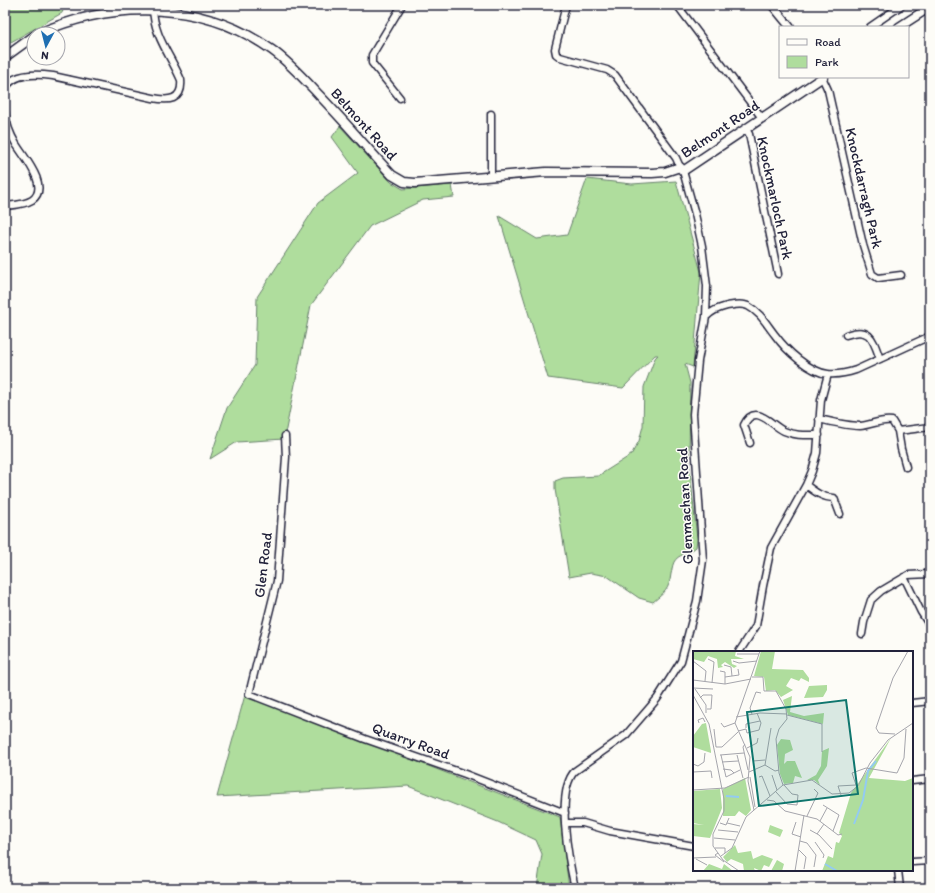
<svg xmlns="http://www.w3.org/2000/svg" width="935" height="893" font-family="Itim,sans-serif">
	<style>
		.green { fill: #afdd9d; stroke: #68806c }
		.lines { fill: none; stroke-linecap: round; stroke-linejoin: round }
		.minor-casing { stroke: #22223b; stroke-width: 9 }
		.tertiary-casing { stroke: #22223b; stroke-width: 10 }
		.secondary-casing { stroke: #22223b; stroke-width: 11 }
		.minor { stroke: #fdfcf7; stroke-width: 6 }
		.tertiary { stroke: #fdfcf7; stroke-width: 7 }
		.secondary { stroke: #fdfcf7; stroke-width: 8 }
		.labels { text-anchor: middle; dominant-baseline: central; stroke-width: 3; stroke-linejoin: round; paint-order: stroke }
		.street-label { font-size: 15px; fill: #22223b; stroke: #fdfcf7 }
		.inset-river { fill: none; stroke: #93cbf2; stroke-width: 2 }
		.inset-road { fill: none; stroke: #a5a5ac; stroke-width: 1 }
		.view { fill: #0f766e; fill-opacity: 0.15; stroke: #0f766e; stroke-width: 2 }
		.inset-edge { fill: none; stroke: #22223b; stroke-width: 2 }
	</style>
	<rect width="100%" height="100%" fill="#fdfcf7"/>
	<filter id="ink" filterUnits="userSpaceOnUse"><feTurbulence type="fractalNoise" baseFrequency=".025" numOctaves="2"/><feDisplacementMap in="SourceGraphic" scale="8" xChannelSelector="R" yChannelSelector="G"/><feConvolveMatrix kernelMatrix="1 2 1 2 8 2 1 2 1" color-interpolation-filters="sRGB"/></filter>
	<g filter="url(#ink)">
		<!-- green -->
		<path class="green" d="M5,5H65L62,13L11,42L5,48Z
			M340,126L391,182L403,189L452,185L454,197L423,200L370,226L311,305L284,439L237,442L210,459L227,408L255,365L257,297L318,203L358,173L332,137Z
			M587,179L632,184L676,181L701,272L693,367L685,364L690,383L689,461L697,539L696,547C689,554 678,554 674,562C672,566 672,571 671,574C669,590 665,592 653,602L639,598L607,576L591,573L569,577L555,489V481L563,478L598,476L631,455L639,441L643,426L644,387L655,358L658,355H655L623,388L548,378L499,216L537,239L567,235Z
			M245,695L560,817L569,888H537L542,854L536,840L498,822L408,786L217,797Z"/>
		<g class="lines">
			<!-- minor casing -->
			<g class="minor-casing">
				<path id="minor" d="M566,5L555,49L556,54L560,57L607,70L615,75L676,158L680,167
					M677,5L762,118
					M870,27L902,5
					M822,77L828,90L863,245L872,274L878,278L901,275
					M5,90C11,72 39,74 53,76L153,98C168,101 183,101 181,80C171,56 153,35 153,7
					M400,98L372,63V55L402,5
					M5,112C6,123 10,134 16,144C23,156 51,187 32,200C24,205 13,205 5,206
					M491,114V176
					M746,129L749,134L778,274
					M706,317C713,310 717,309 727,306C734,305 741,303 748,306C760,312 767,325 775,335C786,350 809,372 828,374C838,375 847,373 856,370L930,336
					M846,335C870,326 873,339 880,359
					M819,419C832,422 847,426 860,426C871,425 881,419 892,421L898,431L930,427
					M898,431L901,449L906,467
					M285,436L286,457L277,581L249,694L365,739L465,774L565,813
					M750,443L744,425C755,402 771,425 784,431C795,436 807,435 819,435
					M806,485C815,492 823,498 834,498L840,514
					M904,577L921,612L930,626
					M862,634L864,622L871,600L881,591L908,575L930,574
					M739,652L756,626L763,586L771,548L806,485L812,471L817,453L821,400L828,374
					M912,703L930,701
					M912,781L930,779
					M566,824L568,823H583L610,831L694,846
					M912,862L930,861
					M898,870L900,888
					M575,888C569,862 555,791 575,771L626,735L657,699L681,661L697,601L703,560L693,414L698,361L706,317L707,286L702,246L695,214L683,171"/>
			</g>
			<!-- tertiary casing -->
			<g class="tertiary-casing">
				<path id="tertiary" d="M772,5L790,27"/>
			</g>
			<!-- secondary casing -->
			<g class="secondary-casing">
				<path id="secondary" d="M899,27L930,7
					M37,34C113,0 202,0 272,50C290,63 305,80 320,96C345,122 368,149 392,175L404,182L415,183L546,172L652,173L665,172L680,167L683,171L823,77
					M5,57L34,36"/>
			</g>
			<!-- minor -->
			<use href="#minor" class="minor"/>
			<!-- tertiary -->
			<use href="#tertiary" class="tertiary"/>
			<!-- secondary -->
			<use href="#secondary" class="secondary"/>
		</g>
	</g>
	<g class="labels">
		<!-- street labels -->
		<g class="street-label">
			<text transform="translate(364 124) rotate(48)">Belmont Road</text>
			<text transform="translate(720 129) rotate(-34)">Belmont Road</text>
			<text transform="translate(864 188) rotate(77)">Knockdarragh Park</text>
			<text transform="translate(775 198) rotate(78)">Knockmarloch Park</text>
			<text transform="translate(685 506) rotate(-93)">Glenmachan Road</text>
			<text transform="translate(263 565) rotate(-83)">Glen Road</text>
			<text transform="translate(411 741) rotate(20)">Quarry Road</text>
		</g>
	</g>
	<!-- overview -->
	<g transform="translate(693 651)">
		<rect width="220" height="220" fill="#fdfcf7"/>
		<path d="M0,0H43L42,5L51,8H38L39,13L44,15L41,17L32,11L28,14L30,16L25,17L24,8L15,5L11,11L0,8ZM68,0H82L79,18L110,19L116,27V31L108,27L106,30L98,27L93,35L100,39L88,46L82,39L73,40L71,26L61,25ZM116,35L134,34V39L130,46L111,47ZM99,45L97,61L111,65L131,62L130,73L95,64L90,49ZM13,72L18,100V102L0,96V85L9,73ZM198,87L176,127L212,130L220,127V220H129L135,205L140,207L143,191L146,192L149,185L146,182L158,142ZM88,88L97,89L100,99L92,103L91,113L94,110H102L109,127L102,125L100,132L91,133L87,123L84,94ZM136,97L134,115L125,129L127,134L121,129H114L123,124L128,115L129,100ZM52,127L58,159L53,165L46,160L42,165H30V138ZM27,138L29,157L17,187L0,185V173L11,174L0,172V140ZM77,174L90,179L87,186L75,181ZM42,194L45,202L58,200L60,208L69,204L80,208L76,216L71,214L68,220L61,217L62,220H51L50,213L38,208L34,211L30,206ZM84,209L91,213L89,220H78ZM16,213L29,218L31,213L40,220H10Z" fill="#afdd9d"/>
		<path class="inset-river" d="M33,145L46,146M161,173L170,149L175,120L183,110M132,213L144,220"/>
		<path class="inset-road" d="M44,3H66M15,8L21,11L19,32M0,10L13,20L12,30M40,10L46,12L64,10M31,14L38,16L39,25M27,20L32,21V33M32,26L46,24L45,18M59,26H70L71,40H83L93,58L94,68L86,78L83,88L86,122L90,134M0,29L32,33L58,28M0,37L20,38M2,38L13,54V62M0,44L16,73L31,148V160L20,183V195L30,209L46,220M7,47L10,44H19L18,58H14M59,63L57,57L63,41L68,42M94,64L129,73V101M43,66L67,62L94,63M6,72L5,69L10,67L12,71M28,72L31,76L42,72M53,77V73L67,70M21,78L23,96H29L45,81M45,80L53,78L54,82L66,79L68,72L64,62M202,83L186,82L183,77L200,27L215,0M52,93L50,96L55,119M54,97L64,92L65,87M27,104L51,102M28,104L33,126L47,119M44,104L50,127M60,110L72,109M29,111L45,110M0,113L5,115L11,111L12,102M72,114L78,77M30,118L38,119L41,122M0,121L18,120L19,127M56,121L72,114L82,120L86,119M79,124L84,139M57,126L62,156M66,126L69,125L77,145M0,139L32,137L56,126M83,141L94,153L104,154L105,144L99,143L91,134M148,144L145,135L163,134L159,122L173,117L204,122L211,107L213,78M74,149L81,150L92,160L124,168L145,184L149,183M130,154L146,164L140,180M61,159L55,130L57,106L42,72L67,0M114,165L125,142L121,138M127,170L134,157M103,171L99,183L108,186M27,172L33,174L36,167M34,172L47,175M25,179L45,181M117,179L126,184L139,198M124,183L131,173M21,187L42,189M107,190L114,192L123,204L121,216M122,191L131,204L130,207M22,197H32V202M106,199L113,206L111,218M25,202L22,204L31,211M28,205L39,197L53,166L90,134L119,129L139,143L156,142L165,135L177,112L195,89L220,72M0,207L23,206M3,208L14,214M102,220L111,164"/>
		<path class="view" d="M153,49L165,143L66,155L54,61Z"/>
		<rect width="220" height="220" class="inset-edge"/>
	</g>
	<!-- margin -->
	<rect width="935" height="893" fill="none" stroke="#fdfcf7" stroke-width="20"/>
	<rect x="10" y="10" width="915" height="873" fill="none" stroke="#22223b" stroke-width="1.5" filter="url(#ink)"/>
	<!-- legend -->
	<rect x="779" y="26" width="130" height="52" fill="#fdfcf7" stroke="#a5a5ac"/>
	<rect x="787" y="39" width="20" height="6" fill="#fdfcf7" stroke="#a5a5ac"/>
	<text x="815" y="46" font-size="12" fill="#22223b">Road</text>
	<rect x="787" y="56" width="20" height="12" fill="#afdd9d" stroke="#a5a5ac"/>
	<text x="815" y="66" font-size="12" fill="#22223b">Park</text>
	<!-- north arrow -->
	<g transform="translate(46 46) rotate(187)"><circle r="19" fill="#fdfcf7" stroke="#a5a5ac"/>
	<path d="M0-3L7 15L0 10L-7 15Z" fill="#1f6fb2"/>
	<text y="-6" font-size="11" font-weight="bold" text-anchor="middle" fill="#22223b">N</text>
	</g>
</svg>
